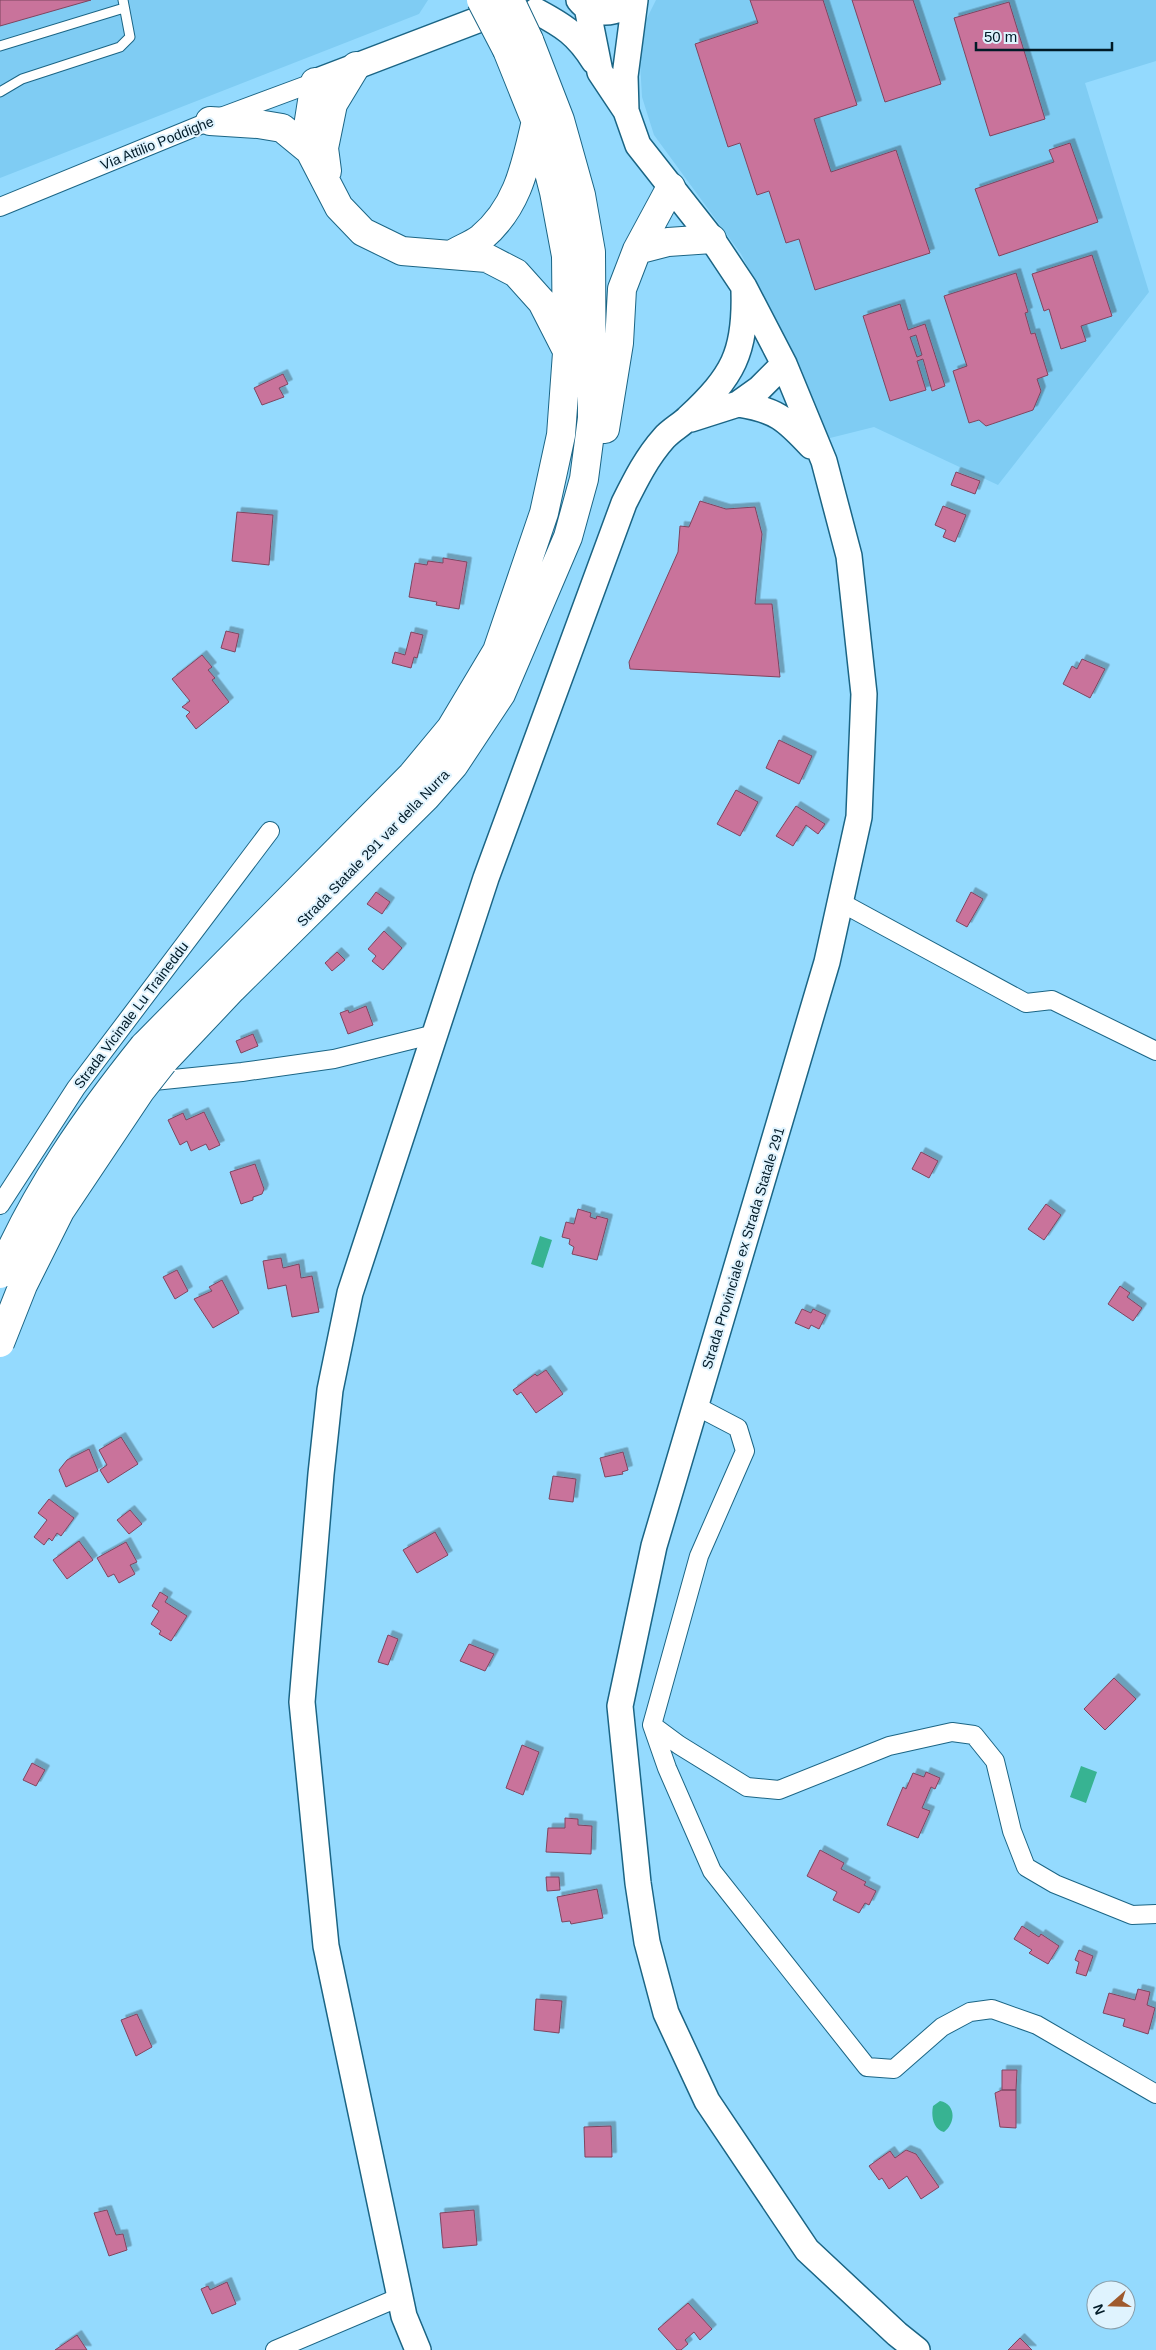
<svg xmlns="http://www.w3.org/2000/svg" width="1156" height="2350" font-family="Arial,sans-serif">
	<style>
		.built { fill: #7fccf3 }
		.water { fill: #37b392 }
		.building { fill: #c9739b; stroke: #7e4560; fill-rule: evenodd; filter: url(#shadow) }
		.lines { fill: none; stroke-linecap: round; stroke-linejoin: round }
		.lane-casing { stroke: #1b6585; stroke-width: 11 }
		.street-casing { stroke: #1b6585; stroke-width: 20 }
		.secondary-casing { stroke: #1b6585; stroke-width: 28 }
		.highway-casing { stroke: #1b6585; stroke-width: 30 }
		.lane { stroke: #fff; stroke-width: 9 }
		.street { stroke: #fff; stroke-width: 18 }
		.secondary { stroke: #fff; stroke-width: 25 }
		.highway { stroke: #fff; stroke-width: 28 }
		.highway-bridge-casing { stroke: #1b6585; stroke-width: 30; stroke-linecap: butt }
		.highway-bridge { stroke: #fff; stroke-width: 28 }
		.labels { text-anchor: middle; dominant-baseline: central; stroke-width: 4; stroke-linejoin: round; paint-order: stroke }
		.street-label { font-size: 14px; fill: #001a27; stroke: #dff3fe }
	</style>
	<defs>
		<filter id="shadow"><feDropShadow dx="4.5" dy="-4.5" stdDeviation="0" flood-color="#0004"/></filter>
	</defs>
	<rect width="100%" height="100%" fill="#94dafe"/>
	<!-- built -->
	<path class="built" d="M0,0H428L419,14L0,178Z
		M656,0H1156V61L1085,83L1149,292L998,485L874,427L826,439L789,348L741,254L654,135L642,97L640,62L647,18Z"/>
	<!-- water -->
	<path class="water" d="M540,1236L552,1240L543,1268L531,1264Z
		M1081,1766L1097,1772L1086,1803L1070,1797Z
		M940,2101C956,2104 956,2123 944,2132C933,2129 931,2116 933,2106Z"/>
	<!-- building -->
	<path class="building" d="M0,0H91L0,26Z
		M750,0H823L857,105L814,119L831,172L896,150L930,253L815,290L799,239L786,243L769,191L757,195L740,143L728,147L695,44L758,23Z
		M852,0H913L941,84L885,102Z
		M1009,2L1045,119L990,136L954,18Z
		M1070,143L1098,222L999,256L975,189L1054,162L1049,150Z
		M1092,255L1112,316L1081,326L1086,341L1061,349L1049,309L1044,311L1032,274Z
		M1016,273L1028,312L1025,313L1031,334L1035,333L1048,375L1037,379L1041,391L1033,410L986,426L979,420L969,423L953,371L967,366L944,296Z
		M900,304L908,330L925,324L945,386L932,391L923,359L917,361L926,390L890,401L863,316ZM916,335L922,355L917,357L910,337Z
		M283,374L288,384L279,388L284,397L262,405L254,388Z
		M956,472L980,481L975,494L951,485Z
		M700,501L726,509L755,507L762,534L755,604H772L780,677L630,669L629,662L678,552L680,526L689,527Z
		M943,506L966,515L955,542L943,537L946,530L935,525Z
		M237,512L273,515L269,565L232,561Z
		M443,558L467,562L459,609L436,605L437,602L409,597L415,563L427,565L428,561L443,563Z
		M226,631L239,634L235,652L221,648Z
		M411,632L423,635L417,658L414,657L411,668L392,663L395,652L405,655Z
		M202,655L212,667L208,670L215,678L212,680L229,702L196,729L186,716L190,712L182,707L190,701L172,679Z
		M1082,659L1105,669L1090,698L1063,684L1072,666L1077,669Z
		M779,740L812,756L799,784L766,768Z
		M736,790L758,802L740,836L717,824Z
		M796,806L825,824L818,834L806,825L793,846L776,836Z
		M376,892L390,902L382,914L367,904Z
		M971,892L983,899L967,927L956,921Z
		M384,931L402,948L383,970L372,961L376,956L368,949Z
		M337,952L345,960L332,971L325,963Z
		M366,1006L373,1025L348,1034L340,1013L348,1010L349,1013Z
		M253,1034L258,1046L241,1053L236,1041Z
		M204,1112L220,1145L209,1150L206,1144L191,1151L187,1141L180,1145L168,1120L183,1113L186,1120Z
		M921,1152L938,1161L929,1178L912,1169Z
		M255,1164L264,1189L262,1194L253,1197V1200L241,1204L230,1172Z
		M1046,1204L1061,1215L1044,1240L1028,1229Z
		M578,1209L591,1213L590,1217L596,1219L597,1216L608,1219L597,1260L572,1254L574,1247L569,1244L570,1239L562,1237L566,1222L574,1224Z
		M281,1258L283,1268L299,1264L301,1278L312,1276L319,1312L292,1317L286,1285L268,1289L263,1261Z
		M177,1270L188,1291L175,1299L163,1277Z
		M222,1280L239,1313L213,1328L194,1299L212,1291L209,1287Z
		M1120,1286L1130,1293L1127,1297L1142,1308L1133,1321L1108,1304Z
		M802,1309L811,1313L813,1309L826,1315L819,1329L811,1325L809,1329L795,1323Z
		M546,1370L563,1394L536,1413L521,1392L517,1395L513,1390L535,1374L537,1376Z
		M121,1437L138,1464L108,1483L100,1470L107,1465L99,1450Z
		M89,1449L98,1471L66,1487L59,1470L67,1460Z
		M623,1452L628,1470L622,1472L623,1474L605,1477L600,1458Z
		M553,1476L576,1479L573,1502L549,1499Z
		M49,1499L74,1518L61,1536L57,1533L52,1541L49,1538L44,1545L34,1537L47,1520L38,1513Z
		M130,1510L142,1524L129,1534L117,1520Z
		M435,1532L448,1555L417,1573L403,1550Z
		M79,1541L93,1560L67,1579L53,1560Z
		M126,1542L137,1562L130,1565L135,1574L119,1583L114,1574L108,1577L97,1558Z
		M160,1592L168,1597L165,1602L187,1616L171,1641L159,1634L161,1631L151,1624L159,1611L152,1606Z
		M388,1635L398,1639L388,1665L378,1662Z
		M469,1644L494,1654L485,1671L460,1661Z
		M1114,1678L1136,1699L1105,1730L1084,1709Z
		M522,1745L539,1752L523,1795L506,1788Z
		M32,1763L45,1770L36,1786L23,1780Z
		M926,1772L940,1778L935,1789L931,1787L922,1808L930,1811L918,1838L887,1825L903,1787L906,1789L913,1773L924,1777Z
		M565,1818L578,1819V1825L592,1826L591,1854L546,1852L548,1828H565Z
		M820,1850L844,1863L841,1869L866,1882L864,1885L876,1891L869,1905L865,1903L859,1913L833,1900L837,1892L807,1876Z
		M546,1877H559L560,1890L547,1891Z
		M597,1889L603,1918L571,1924L570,1921L562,1922L557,1897Z
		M1022,1926L1039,1937L1041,1934L1059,1946L1048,1964L1029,1953L1032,1950L1014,1939Z
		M1079,1950L1093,1956L1086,1976L1076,1973L1079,1962L1075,1960Z
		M1138,1989L1150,1992L1147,2005L1155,2008L1148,2034L1123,2026L1125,2019L1103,2013L1109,1993L1135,2000Z
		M536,1999L562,2001L559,2033L534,2030Z
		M137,2014L152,2047L136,2056L121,2020Z
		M1002,2070H1017L1016,2090H1002Z
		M1002,2090H1016V2128L1000,2127L995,2093Z
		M611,2126L612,2157H585L584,2127Z
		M906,2150L916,2154L939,2187L921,2199L907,2176L889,2189L882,2178L879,2180L869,2166L890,2151L895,2158Z
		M107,2210L116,2235L123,2234L127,2250L109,2256L94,2213Z
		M474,2210L477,2245L443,2248L440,2213Z
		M227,2282L236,2304L212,2314L201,2289L208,2286L210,2290Z
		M688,2303L712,2329L700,2340L694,2332L685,2340L688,2344L681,2350H677L658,2329Z
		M77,2335L87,2350H55Z
		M1020,2338L1032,2350H1008Z"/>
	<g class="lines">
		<!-- lane casing -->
		<g class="lane-casing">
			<path id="lane" d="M0,46L124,8
				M0,92L22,79L120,47L130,37L123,0"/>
		</g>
		<!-- street casing -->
		<g class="street-casing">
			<path id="street" d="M0,207L210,121L315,82
				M840,902L1026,1003L1052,1000L1156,1051
				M144,1082L242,1072L334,1059L435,1034
				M0,1205L76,1088L270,831
				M696,1406L738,1428L745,1451L699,1556L652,1725L667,1768L712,1871L867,2067L894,2069L942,2027L970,2012L992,2009L1037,2025L1156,2094
				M652,1725L679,1745L747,1787L779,1790L889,1746L952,1732L974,1735L995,1761L1012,1831L1026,1867L1055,1884L1132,1915L1156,1914
				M275,2350L400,2297"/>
		</g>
		<!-- secondary casing -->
		<g class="secondary-casing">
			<path id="secondary" d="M579,0C592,17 618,15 631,0
				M587,7L600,72L626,111L638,145L712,239L744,287L784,364L824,461L849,556L864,694L859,817L827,962L654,1546L620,1706L638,1883L647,1942L666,2013L707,2101L807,2250L897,2334L917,2350
				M536,11C564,26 577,34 594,61
				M315,82L496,13L506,6
				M626,111L625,76L635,0
				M738,404C776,410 785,418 811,446
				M691,419L738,404L759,389L784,364
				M418,2350L404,2316L326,1946L302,1702L321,1474L330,1390L350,1293L486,878L624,503C636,479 647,457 664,438C671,430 681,425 688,418C733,376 746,353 744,291"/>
		</g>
		<!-- highway casing -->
		<g class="highway-casing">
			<path id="highway" d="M315,82L307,133L310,151L339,207L363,232L402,251L487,258L516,273L542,302L565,347
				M210,121L258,124L282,128L310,151
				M327,171L324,148L333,104L356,66
				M637,250L668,242L712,239
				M451,255C460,249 472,245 481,238C517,208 525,168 535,125
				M605,429L619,343L622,289L637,250L671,187
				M144,1046L412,775L451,728L497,651L544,513L561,435L567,353L566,256L554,192L536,122L507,50
				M163,1062L232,989L426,797L454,765L501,694L568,537L584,479L592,418L591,252L581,195L560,120L529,40"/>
		</g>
		<!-- lane -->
		<use href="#lane" class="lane"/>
		<!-- street -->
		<use href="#street" class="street"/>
		<!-- secondary -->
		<use href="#secondary" class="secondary"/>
		<!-- highway -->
		<use href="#highway" class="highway"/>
		<!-- highway-bridge casing -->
		<g class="highway-bridge-casing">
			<path id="highway-bridge" d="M481,0L507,50
				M510,0L529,40
				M0,1274C36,1190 87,1117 144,1046
				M0,1343L23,1285L60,1211L141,1090L163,1062"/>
		</g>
		<!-- highway-bridge -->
		<use href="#highway-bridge" class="highway-bridge"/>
	</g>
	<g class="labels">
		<!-- street labels -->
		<g class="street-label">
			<text transform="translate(157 143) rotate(-22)">Via Attilio Poddighe</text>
			<text transform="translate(373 848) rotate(-46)">Strada Statale 291 var della Nurra</text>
			<text transform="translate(131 1015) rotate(-53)">Strada Vicinale Lu Traineddu</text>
			<text transform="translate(743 1248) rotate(-73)">Strada Provinciale ex Strada Statale 291</text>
		</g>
	</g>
	<!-- north arrow -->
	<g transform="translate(1111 2305) rotate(250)"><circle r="24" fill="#dff3fe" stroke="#869ca8"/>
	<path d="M0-4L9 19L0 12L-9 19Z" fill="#9f5a2d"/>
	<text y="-8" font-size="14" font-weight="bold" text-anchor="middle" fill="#001a27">N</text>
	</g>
	<!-- scale -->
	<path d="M976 42v8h136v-8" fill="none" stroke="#001a27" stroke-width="2.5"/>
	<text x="984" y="42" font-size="15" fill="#001a27" stroke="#dff3fe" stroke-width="4" paint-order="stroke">50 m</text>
</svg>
